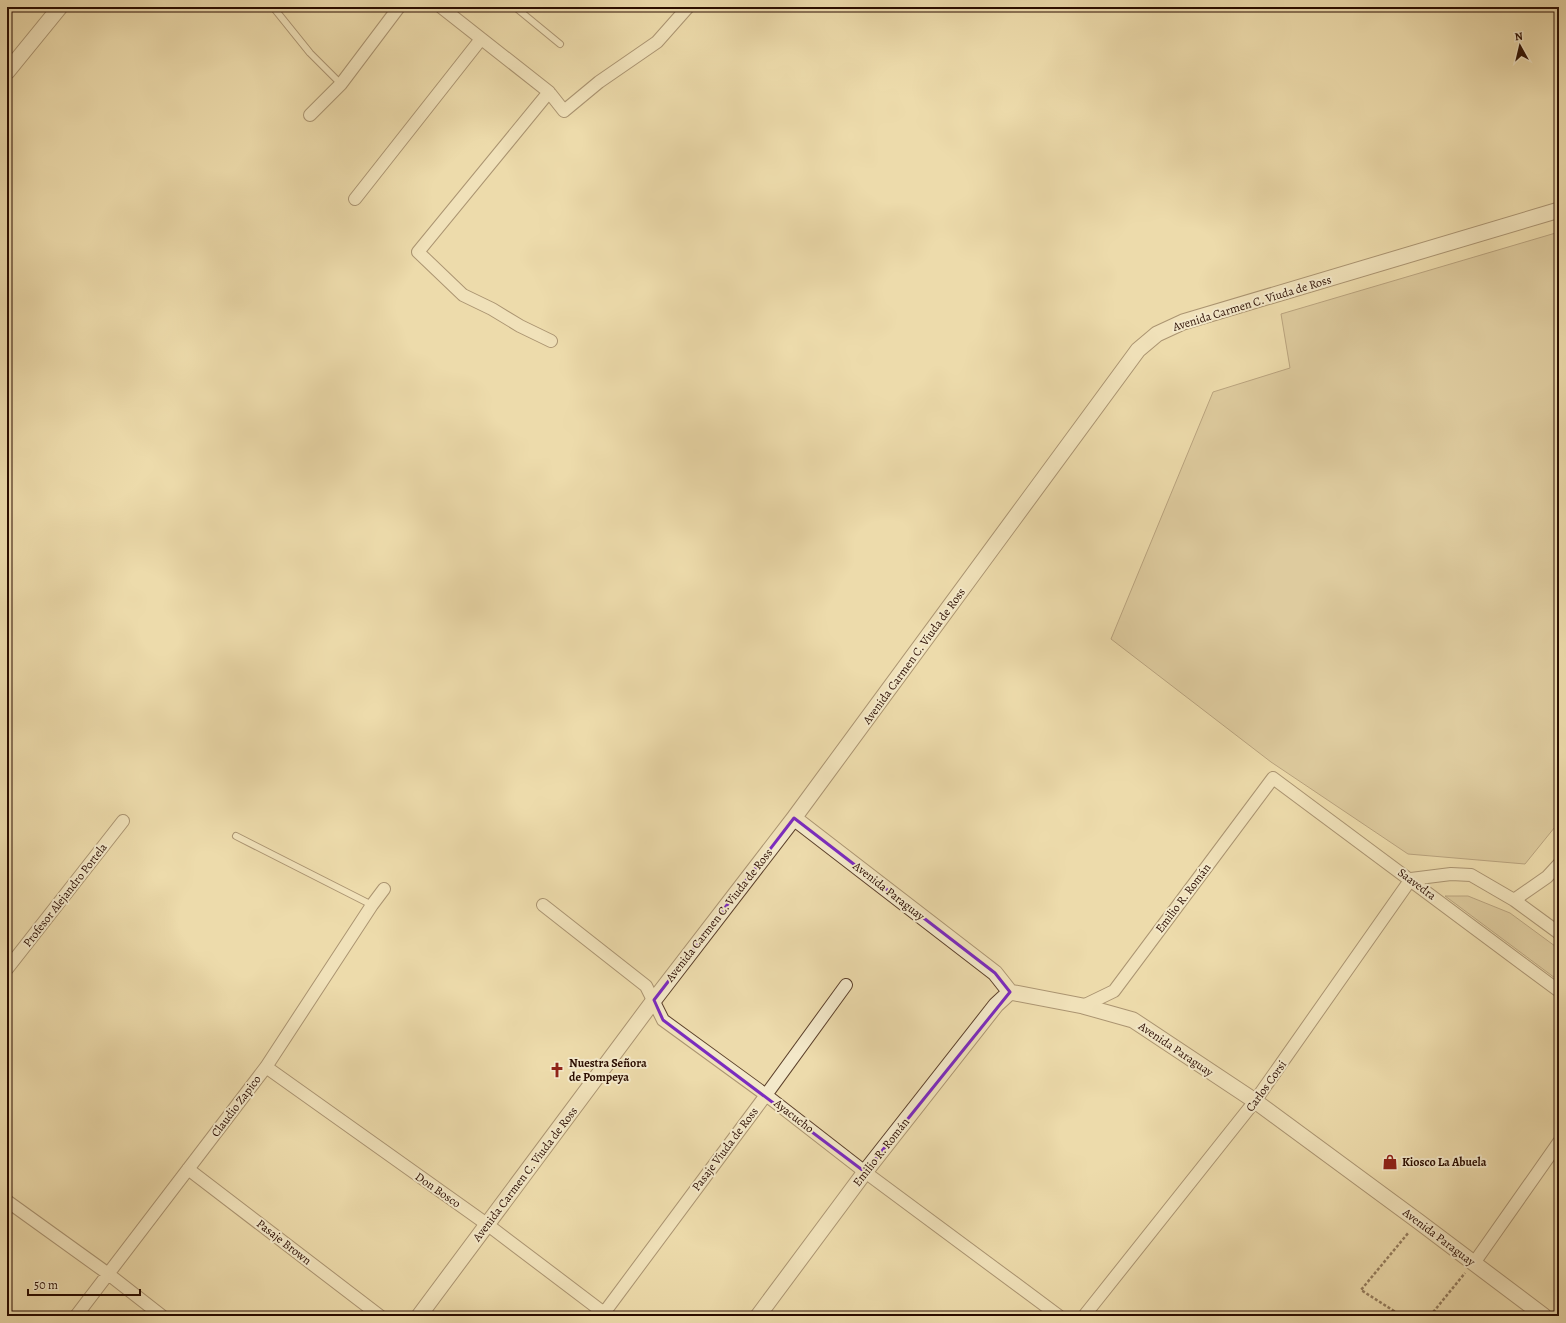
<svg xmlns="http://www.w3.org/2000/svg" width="1566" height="1323" font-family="Alegreya,serif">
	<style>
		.green { fill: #ccb88f; stroke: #7c6248 }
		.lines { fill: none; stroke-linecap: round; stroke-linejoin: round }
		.service-casing { stroke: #5c402b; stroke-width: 8 }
		.minor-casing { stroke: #5c402b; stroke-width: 14 }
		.tertiary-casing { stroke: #5c402b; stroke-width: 17 }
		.path { stroke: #2b0d00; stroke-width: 2.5; stroke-dasharray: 3 2; stroke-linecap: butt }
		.service { stroke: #f3e8c9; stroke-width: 6 }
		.minor { stroke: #f3e8c9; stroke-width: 12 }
		.tertiary { stroke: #f3e8c9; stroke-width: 15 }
		.marked { fill: none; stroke: #7b2cbf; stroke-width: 3; stroke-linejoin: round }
		.labels { text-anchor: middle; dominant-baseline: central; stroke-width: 4; stroke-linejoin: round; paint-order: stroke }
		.street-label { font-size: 12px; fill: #2b0d00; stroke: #f3e8c9 }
		.poi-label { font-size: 12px; font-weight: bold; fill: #2b0d00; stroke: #f3e8c9; text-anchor: start }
	</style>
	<rect width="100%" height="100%" fill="#eddbac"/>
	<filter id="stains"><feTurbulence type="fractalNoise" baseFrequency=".005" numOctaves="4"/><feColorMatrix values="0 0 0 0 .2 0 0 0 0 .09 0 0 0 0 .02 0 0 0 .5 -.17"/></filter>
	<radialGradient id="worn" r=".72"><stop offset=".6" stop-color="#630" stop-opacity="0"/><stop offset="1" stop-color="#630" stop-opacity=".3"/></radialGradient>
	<!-- green -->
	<path class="green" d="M1559,232V822L1525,864L1408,854L1271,762L1111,639L1213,392L1290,368L1281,314Z
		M1445,896H1468L1510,913L1559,949V981Z"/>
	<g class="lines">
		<!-- service casing -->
		<g class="service-casing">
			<path id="service" d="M273,7L310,53L341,84
				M515,7L560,44
				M236,836L372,905"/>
		</g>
		<!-- minor casing -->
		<g class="minor-casing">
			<path id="minor" d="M441,7L549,92L564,111L599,82L657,42L688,7
				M549,92L418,252L463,295L492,309L520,326L551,341
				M310,115L341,84L399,7
				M355,199L481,39
				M1411,879L1451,874L1471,875L1514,900L1559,933
				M1514,900L1547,877L1559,864
				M543,905L646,986L663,1020L766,1095L865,1172L1059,1316
				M7,969L123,821
				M1083,1006L1114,991L1273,778L1559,991
				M266,1067L488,1225L608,1316
				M188,1169L380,1316
				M7,1201L107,1273L162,1316
				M1474,1263L1559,1142
				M604,1313L766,1095L846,985
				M76,1316L266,1067L372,905L384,889
				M1084,1316L1255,1101L1411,879"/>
		</g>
		<!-- tertiary casing -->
		<g class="tertiary-casing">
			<path id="tertiary" d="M7,72L60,7
				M794,818L995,973L1010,992L1083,1006L1133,1020L1255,1101L1418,1221L1544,1316
				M419,1316L654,1000L794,818L1138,350L1157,334L1183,322L1559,210
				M758,1316L865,1172L996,1005L1010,992"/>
		</g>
		<!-- path -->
		<path class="path" d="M1396,1316L1394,1311L1361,1290L1409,1232
			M1430,1316L1465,1273"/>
		<!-- service -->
		<use href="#service" class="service"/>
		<!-- minor -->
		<use href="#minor" class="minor"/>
		<!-- tertiary -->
		<use href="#tertiary" class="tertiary"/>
	</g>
	<!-- marked area -->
	<path d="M0 0H1566V1323H0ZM794,818L995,973L1010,992L865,1172L663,1020L654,1000Z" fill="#eddbac" fill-opacity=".55" fill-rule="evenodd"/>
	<path class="marked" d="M794,818L995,973L1010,992L865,1172L663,1020L654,1000Z"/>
	<!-- icons -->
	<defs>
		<g id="church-bare" transform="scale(1.2)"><path d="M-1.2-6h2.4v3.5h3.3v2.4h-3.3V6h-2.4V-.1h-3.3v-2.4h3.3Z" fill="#8f2418" stroke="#f3e8c9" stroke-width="2.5" paint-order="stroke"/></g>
		<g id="shop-bare" transform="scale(1.2)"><path d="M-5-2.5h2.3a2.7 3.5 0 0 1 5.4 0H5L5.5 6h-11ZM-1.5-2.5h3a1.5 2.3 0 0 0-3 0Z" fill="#8f2418" stroke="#f3e8c9" stroke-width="2.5" paint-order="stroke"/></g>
	</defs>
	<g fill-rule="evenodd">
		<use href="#church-bare" x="557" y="1070"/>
		<use href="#shop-bare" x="1390" y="1162"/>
	</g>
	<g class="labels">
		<!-- street labels -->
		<g class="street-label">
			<text transform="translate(1252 303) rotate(-17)">Avenida Carmen C. Viuda de Ross</text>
			<text transform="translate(914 656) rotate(-54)">Avenida Carmen C. Viuda de Ross</text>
			<text transform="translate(1417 884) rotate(37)">Saavedra</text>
			<text transform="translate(889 891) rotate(38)">Avenida Paraguay</text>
			<text transform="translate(65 895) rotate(-52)">Profesor Alejandro Portela</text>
			<text transform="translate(1183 898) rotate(-53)">Emilio R. Román</text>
			<text transform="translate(719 915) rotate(-52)">Avenida Carmen C. Viuda de Ross</text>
			<text transform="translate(1176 1049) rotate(34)">Avenida Paraguay</text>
			<text transform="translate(1266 1086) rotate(-54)">Carlos Corsi</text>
			<text transform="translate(236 1106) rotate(-53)">Claudio Zapico</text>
			<text transform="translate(794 1116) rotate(38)">Ayacucho</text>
			<text transform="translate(725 1149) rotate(-53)">Pasaje Viuda de Ross</text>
			<text transform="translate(881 1152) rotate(-52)">Emilio R. Román</text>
			<text transform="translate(525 1174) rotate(-53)">Avenida Carmen C. Viuda de Ross</text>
			<text transform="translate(438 1190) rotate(35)">Don Bosco</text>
			<text transform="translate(1439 1237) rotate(37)">Avenida Paraguay</text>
			<text transform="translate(284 1242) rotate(38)">Pasaje Brown</text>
		</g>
		<!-- poi labels -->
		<g class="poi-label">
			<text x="569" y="1063">Nuestra Señora<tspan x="569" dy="14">de Pompeya</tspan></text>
			<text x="1402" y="1162">Kiosco La Abuela</text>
		</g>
	</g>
	<!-- margin -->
	<rect width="1566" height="1323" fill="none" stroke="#eddbac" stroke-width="24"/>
	<rect x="8" y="8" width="1550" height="1307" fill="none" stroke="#2b0d00" stroke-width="2"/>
	<rect x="12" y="12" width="1542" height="1299" fill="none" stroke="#2b0d00"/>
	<!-- north arrow -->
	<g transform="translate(1520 46) rotate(352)" stroke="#f3e8c9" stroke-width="3" paint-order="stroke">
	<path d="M0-3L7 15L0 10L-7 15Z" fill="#2b0d00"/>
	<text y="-6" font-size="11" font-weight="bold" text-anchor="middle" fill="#2b0d00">N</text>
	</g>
	<!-- scale -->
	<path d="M28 1289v6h112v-6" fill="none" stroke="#2b0d00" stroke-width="2"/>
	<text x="34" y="1289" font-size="12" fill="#2b0d00" stroke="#f3e8c9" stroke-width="3" paint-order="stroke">50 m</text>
	<rect width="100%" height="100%" filter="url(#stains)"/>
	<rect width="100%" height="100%" fill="url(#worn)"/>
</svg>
